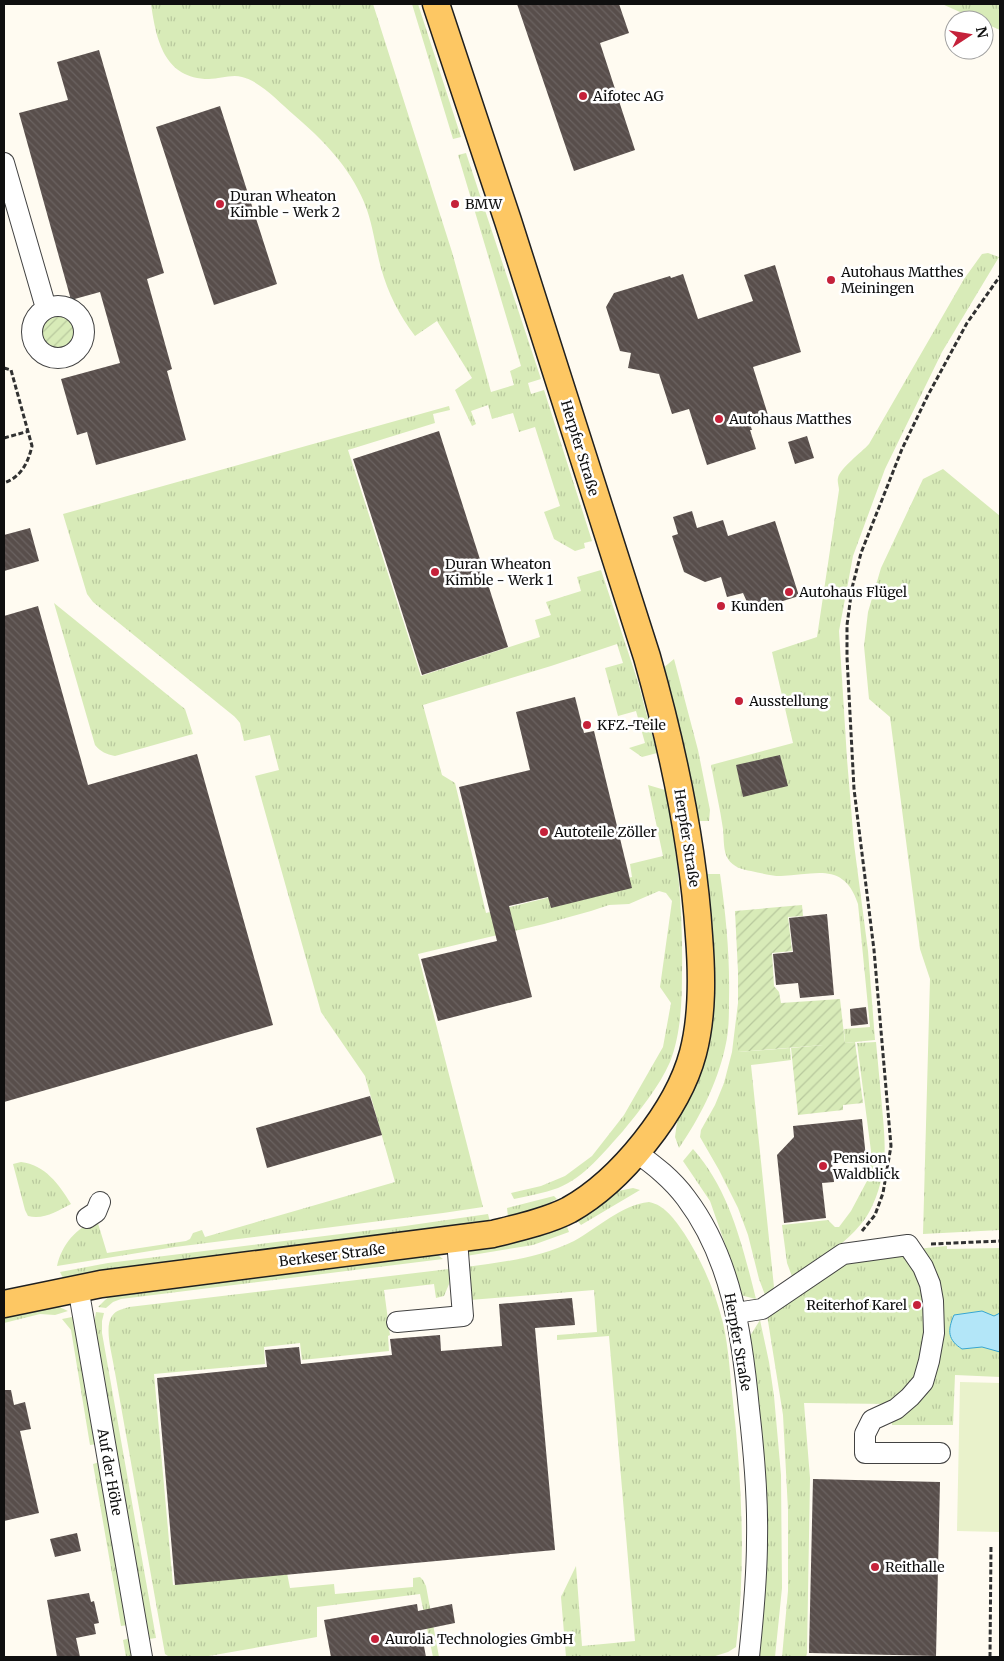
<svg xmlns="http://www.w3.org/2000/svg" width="1004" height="1661" font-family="Merriweather,serif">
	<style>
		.grass { fill: url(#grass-tufts) }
		.garden { fill: url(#garden-furrows) }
		.pitch { fill: #e9f2cb }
		.water { fill: #b3e6f8; stroke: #37a6d2 }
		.building { fill: url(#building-back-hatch) }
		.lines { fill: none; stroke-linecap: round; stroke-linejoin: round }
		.minor-casing { stroke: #424242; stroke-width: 22 }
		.major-casing { stroke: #202020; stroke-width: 29 }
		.path { stroke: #313131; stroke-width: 3; stroke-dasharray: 5 2.5; stroke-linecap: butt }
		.minor { stroke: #fff; stroke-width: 20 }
		.major { stroke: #fdc763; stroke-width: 26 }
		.poi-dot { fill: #c5213a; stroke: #fff; stroke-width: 2 }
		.labels { text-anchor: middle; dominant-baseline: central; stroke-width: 5; stroke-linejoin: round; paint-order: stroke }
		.poi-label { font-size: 14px; fill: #0f0f0f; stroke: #fff; text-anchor: start }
		.street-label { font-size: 14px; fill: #0f0f0f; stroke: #fff }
	</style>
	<defs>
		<pattern id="grass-tufts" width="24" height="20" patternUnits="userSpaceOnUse" patternTransform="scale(1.25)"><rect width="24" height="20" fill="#d8ebb8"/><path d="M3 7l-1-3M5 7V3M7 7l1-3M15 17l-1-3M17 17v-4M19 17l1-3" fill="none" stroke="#b8c89d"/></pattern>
		<pattern id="garden-furrows" width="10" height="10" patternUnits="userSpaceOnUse" patternTransform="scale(1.25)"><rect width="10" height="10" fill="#d8ebb8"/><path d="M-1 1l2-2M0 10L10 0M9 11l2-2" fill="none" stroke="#b8c89d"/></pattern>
		<pattern id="building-back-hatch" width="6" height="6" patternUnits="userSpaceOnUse" patternTransform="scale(1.25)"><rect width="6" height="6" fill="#584e4b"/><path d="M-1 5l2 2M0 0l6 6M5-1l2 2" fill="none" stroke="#6b6361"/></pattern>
	</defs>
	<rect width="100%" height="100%" fill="#fffbf1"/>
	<!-- grass -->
	<path class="grass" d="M151,4H373L452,252L491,392L514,385L510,371L521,366L458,155L466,153L541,379L528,383L531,394L544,390L592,541L584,543L585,548L575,551L554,539L544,512L560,506L535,427L519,432L513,413L492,419L488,405L471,411L476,424L472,426L455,390L472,378L437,321L415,336C399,315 388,293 381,268C375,247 373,223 364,202C349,166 323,140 294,115C280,103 260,81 242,77C232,74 219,79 209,79C164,79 156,39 151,4Z
		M412,4H418L461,137L453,139Z
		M942,4H1000V30L984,23V20H978Z
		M988,253L999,257L942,352L885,469L853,556L839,631L847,759L854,844L868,951L875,1040L845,1043L844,1029L870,1027L858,904C844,861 815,875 781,876C771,876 761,873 751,871C743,870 733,867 728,859C723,852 724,838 723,829C720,808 715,787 711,765L793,743L772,652L817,637L839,490C839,487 837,481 838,478C840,468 861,453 869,444L964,279L982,254Z
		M449,406L450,410L433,414L435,423L348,450L421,676L540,637L535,620L551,615L546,602L581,591L577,577L601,570L638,682L657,753L642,757L629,748L645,743L636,711L618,716L605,668L623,663L617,644L551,666L423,705L442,775L455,783L486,913L632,877L630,864L663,856L648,785L665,790C678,850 683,911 682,972C682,1001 681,1034 670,1062C659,1087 640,1110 623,1131C604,1152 585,1177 558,1188C544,1193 528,1196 514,1199L511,1193L541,1186L565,1176L592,1156L624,1115L663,1047L671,1003L660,987L672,901L666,893L659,891L629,904L609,905L591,911L544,924L418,954L483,1207L443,1213L175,1247L57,1266C62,1244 76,1228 97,1220L107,1253L186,1241L190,1239L193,1233L202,1230L205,1237L395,1182L365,1076L321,1012L255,776L279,770L270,735L244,741L240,723L235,717L93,602L87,594L63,514Z
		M943,469L1000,516V1230L923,1234L930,979L920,949L890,717L869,699L864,646L868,612L881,568L923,479Z
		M54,603L185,709L193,734L115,756C106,754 101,752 95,745Z
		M674,659L698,750L710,810L709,821H697L662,669Z
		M705,874H720C726,915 730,957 729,999C729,1016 729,1032 725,1048C717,1084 699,1119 679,1148L675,1137L677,1122L693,1092L706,1056L710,1040L713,1001Z
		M738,1003V1052L790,1048L791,1060L751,1065L774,1287L771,1292L765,1295L759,1279L748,1235L738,1208L719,1170L700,1137L701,1130L715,1105L724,1083L732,1052Z
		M876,1042C878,1063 880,1085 882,1107C885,1140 888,1165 876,1197C872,1207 868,1216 861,1224C842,1247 817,1262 793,1279L787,1263L782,1225L828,1220L835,1227H839L851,1211L867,1181L871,1159V1151L857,1043Z
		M693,1149C730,1190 743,1248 756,1299L740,1295L732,1264L710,1201L683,1161Z
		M21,1162C45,1165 59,1184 71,1204C57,1211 44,1220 28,1216L25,1210L13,1164Z
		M633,1188L640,1190L581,1225L576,1219L618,1191Z
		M554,1196L557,1199L536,1209L508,1217L507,1208Z
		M649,1202C665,1205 675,1220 684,1233C702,1261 715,1291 723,1323C729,1349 730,1376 733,1402C742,1483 746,1566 736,1647L728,1652L712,1657H566L561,1597L576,1566L582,1646L635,1641L609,1336L557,1340V1335L597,1332L594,1290L470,1300L466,1267C503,1262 539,1258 574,1241C598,1228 621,1205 649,1202Z
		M488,1214L490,1222L64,1280L60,1272L108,1263L405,1226Z
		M566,1224L569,1232L533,1245L466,1256L473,1247Z
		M947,1246V1249L1000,1248V1377L955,1375L953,1425H892L890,1404L804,1403L810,1478L807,1653L806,1657H782L788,1591V1510L783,1415L767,1315L844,1263L895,1251Z
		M434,1252L443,1259L121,1299L113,1302L106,1308L98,1307L111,1294Z
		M449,1269V1284L444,1296L436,1298L434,1284L384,1290L390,1335L388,1336L389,1351L302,1360L300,1343L264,1347L265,1364L154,1374L173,1585L287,1573L290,1588L334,1584L335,1594L413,1587V1578L420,1577L423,1580L426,1586L439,1657H433L420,1594L317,1607V1637L203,1657L168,1656L165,1654L114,1367C112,1354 104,1327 112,1316C116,1310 123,1309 129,1307Z
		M57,1306L68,1311L55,1315L40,1314L4,1323V1313Z
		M96,1312L104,1313L102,1321V1333L156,1638L149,1639L94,1323Z
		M72,1317L76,1324L97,1444L90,1445L71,1330L62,1319Z
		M760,1320L769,1362L774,1396L781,1475L782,1588L775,1657H758L753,1367L750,1336Z
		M100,1462L128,1625L121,1626L93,1464Z
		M130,1638L134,1657H126L123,1640Z"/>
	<!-- garden -->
	<path class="garden" d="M39 332a19 19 0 1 1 38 0a19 19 0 1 1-38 0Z
		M802,905L803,916L788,917L792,951L772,953L774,986L779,992L781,1003L840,999L845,1043L855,1042L863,1103L843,1105V1110L798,1115L791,1048L823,1045L738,1052V972L735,911Z"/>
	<!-- pitch -->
	<path class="pitch" d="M960,1382L1000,1383V1532L957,1531Z"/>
	<!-- water -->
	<path class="water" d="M982,1311L994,1316L1000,1313V1352L982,1347L962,1349C948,1340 947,1331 954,1315Z"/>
	<!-- building -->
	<path class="building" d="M517,4H619L629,33L600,43L635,150L574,171Z
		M99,50L164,273L147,279L172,369L167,371L186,440L96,465L87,432L77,435L61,379L120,363L100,292L71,300L19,113L68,100L57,62Z
		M220,106L277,284L214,305L156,127Z
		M775,265L801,352L753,367L768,415L749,421L752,430H750L756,449L707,465L689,409L672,414L659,374L628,368L631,353L620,351L606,307L614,293L670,276L671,278L683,274L698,319L753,301L744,275Z
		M439,431L508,647L422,675L353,459Z
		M807,436L814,458L795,464L788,442Z
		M692,511L697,528L723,520L728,536L775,521L799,596L751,611L743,593L727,597L721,577L705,582L684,572L672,536L678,534L673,517Z
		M30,528L39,561L4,571V535Z
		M38,606L88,785L197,754L273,1025L4,1102V616Z
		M575,697L584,733L594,731L632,888L551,908L548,897L509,906L532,997L438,1021L421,959L497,941L459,787L530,770L516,712Z
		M780,755L788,786L743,797L736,765Z
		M827,914L834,995L800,998L798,983L776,985L773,954L793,952L789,918Z
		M866,1007L868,1024L851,1026L850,1009Z
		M370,1096L382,1135L267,1168L256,1128Z
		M862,1119L866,1158L832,1161L834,1182L822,1183L826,1218L784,1223L777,1155L794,1137L793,1126Z
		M572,1298L575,1325L535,1328L555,1550L175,1585L157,1378L267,1367L265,1350L299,1347L301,1364L392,1355L390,1339L440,1335L441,1351L502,1346L499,1304Z
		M4,1390H11L14,1405L25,1402L31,1429L20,1431L39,1513L4,1521Z
		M813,1479L940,1482L936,1656L809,1653Z
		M77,1533L81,1551L55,1557L50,1539Z
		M89,1593L91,1602L94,1601L99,1623L94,1624L96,1634L76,1638L80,1657H57L47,1600Z
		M417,1604L418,1611L452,1604L455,1623L421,1630L426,1657H331L324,1620Z"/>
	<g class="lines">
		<!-- minor casing -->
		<g class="minor-casing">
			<path id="minor" d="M4,163L46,308
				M32 332a26 26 0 1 1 52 0a26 26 0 1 1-52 0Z
				M636,1152C655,1166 672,1179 686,1198C732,1259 742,1335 749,1409C754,1452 758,1497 757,1540C757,1579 753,1619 749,1657
				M87,1218L96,1212L100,1202
				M78,1287L142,1657
				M736,1313L762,1309L843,1254L908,1245L923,1267L930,1284L933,1301L934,1333L929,1361L923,1382L910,1397L896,1409L872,1420L865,1434V1453H940
				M397,1322L463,1316L457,1240"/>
		</g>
		<!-- major casing -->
		<g class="major-casing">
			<path id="major" d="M4,1304L101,1284L493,1234C517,1228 548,1221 569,1210C621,1181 678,1110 693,1053C703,1015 702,974 699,936C693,841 673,749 647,657L508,221L436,4"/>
		</g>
		<!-- path -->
		<path class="path" d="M4,368L11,370L32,446C28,463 21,477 4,483
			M4,438L29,431
			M862,1231L875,1215L883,1193L891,1146L874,950L854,789L847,657V625L852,588L861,553L902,449L927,397L967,323L1000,276
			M931,1244L1000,1241
			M990,1657L991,1545"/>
		<!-- minor -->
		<use href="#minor" class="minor"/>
		<!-- major -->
		<use href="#major" class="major"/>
	</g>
	<!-- markers -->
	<g class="poi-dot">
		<circle cx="583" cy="96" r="5"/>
		<circle cx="220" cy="204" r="5"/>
		<circle cx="455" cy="204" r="5"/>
		<circle cx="831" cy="280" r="5"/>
		<circle cx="719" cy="419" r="5"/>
		<circle cx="435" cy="572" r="5"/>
		<circle cx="789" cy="592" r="5"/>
		<circle cx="721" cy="606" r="5"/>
		<circle cx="739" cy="701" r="5"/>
		<circle cx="587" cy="725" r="5"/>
		<circle cx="544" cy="832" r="5"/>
		<circle cx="823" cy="1166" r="5"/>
		<circle cx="917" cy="1305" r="5"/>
		<circle cx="875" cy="1567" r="5"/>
		<circle cx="375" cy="1639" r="5"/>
	</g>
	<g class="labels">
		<!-- poi labels -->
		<g class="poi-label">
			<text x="593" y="96">Aifotec AG</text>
			<text x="230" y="196">Duran Wheaton<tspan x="230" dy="16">Kimble - Werk 2</tspan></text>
			<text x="465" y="204">BMW</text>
			<text x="841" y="272">Autohaus Matthes<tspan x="841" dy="16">Meiningen</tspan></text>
			<text x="729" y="419">Autohaus Matthes</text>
			<text x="445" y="564">Duran Wheaton<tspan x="445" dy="16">Kimble - Werk 1</tspan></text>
			<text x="799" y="592">Autohaus Flügel</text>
			<text x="731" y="606">Kunden</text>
			<text x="749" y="701">Ausstellung</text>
			<text x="597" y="725">KFZ.-Teile</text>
			<text x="554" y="832">Autoteile Zöller</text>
			<text x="833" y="1158">Pension<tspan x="833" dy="16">Waldblick</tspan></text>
			<text x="907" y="1305" text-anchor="end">Reiterhof Karel</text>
			<text x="885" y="1567">Reithalle</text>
			<text x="385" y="1639">Aurolia Technologies GmbH</text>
		</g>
		<!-- street labels -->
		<g class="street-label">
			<text transform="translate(580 448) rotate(73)">Herpfer Straße</text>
			<text transform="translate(687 838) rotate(81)">Herpfer Straße</text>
			<text transform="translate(332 1255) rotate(-7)">Berkeser Straße</text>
			<text transform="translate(738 1342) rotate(80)">Herpfer Straße</text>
			<text transform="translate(110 1472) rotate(80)">Auf der Höhe</text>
		</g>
	</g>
	<!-- border -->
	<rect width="1004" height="1661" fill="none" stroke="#0f0f0f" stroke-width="10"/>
	<!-- north arrow -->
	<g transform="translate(969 35) rotate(78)"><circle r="24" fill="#ffffff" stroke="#9f9f9f"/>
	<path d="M0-4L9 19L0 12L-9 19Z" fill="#c5213a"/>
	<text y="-8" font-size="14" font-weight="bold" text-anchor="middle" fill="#0f0f0f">N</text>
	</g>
</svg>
